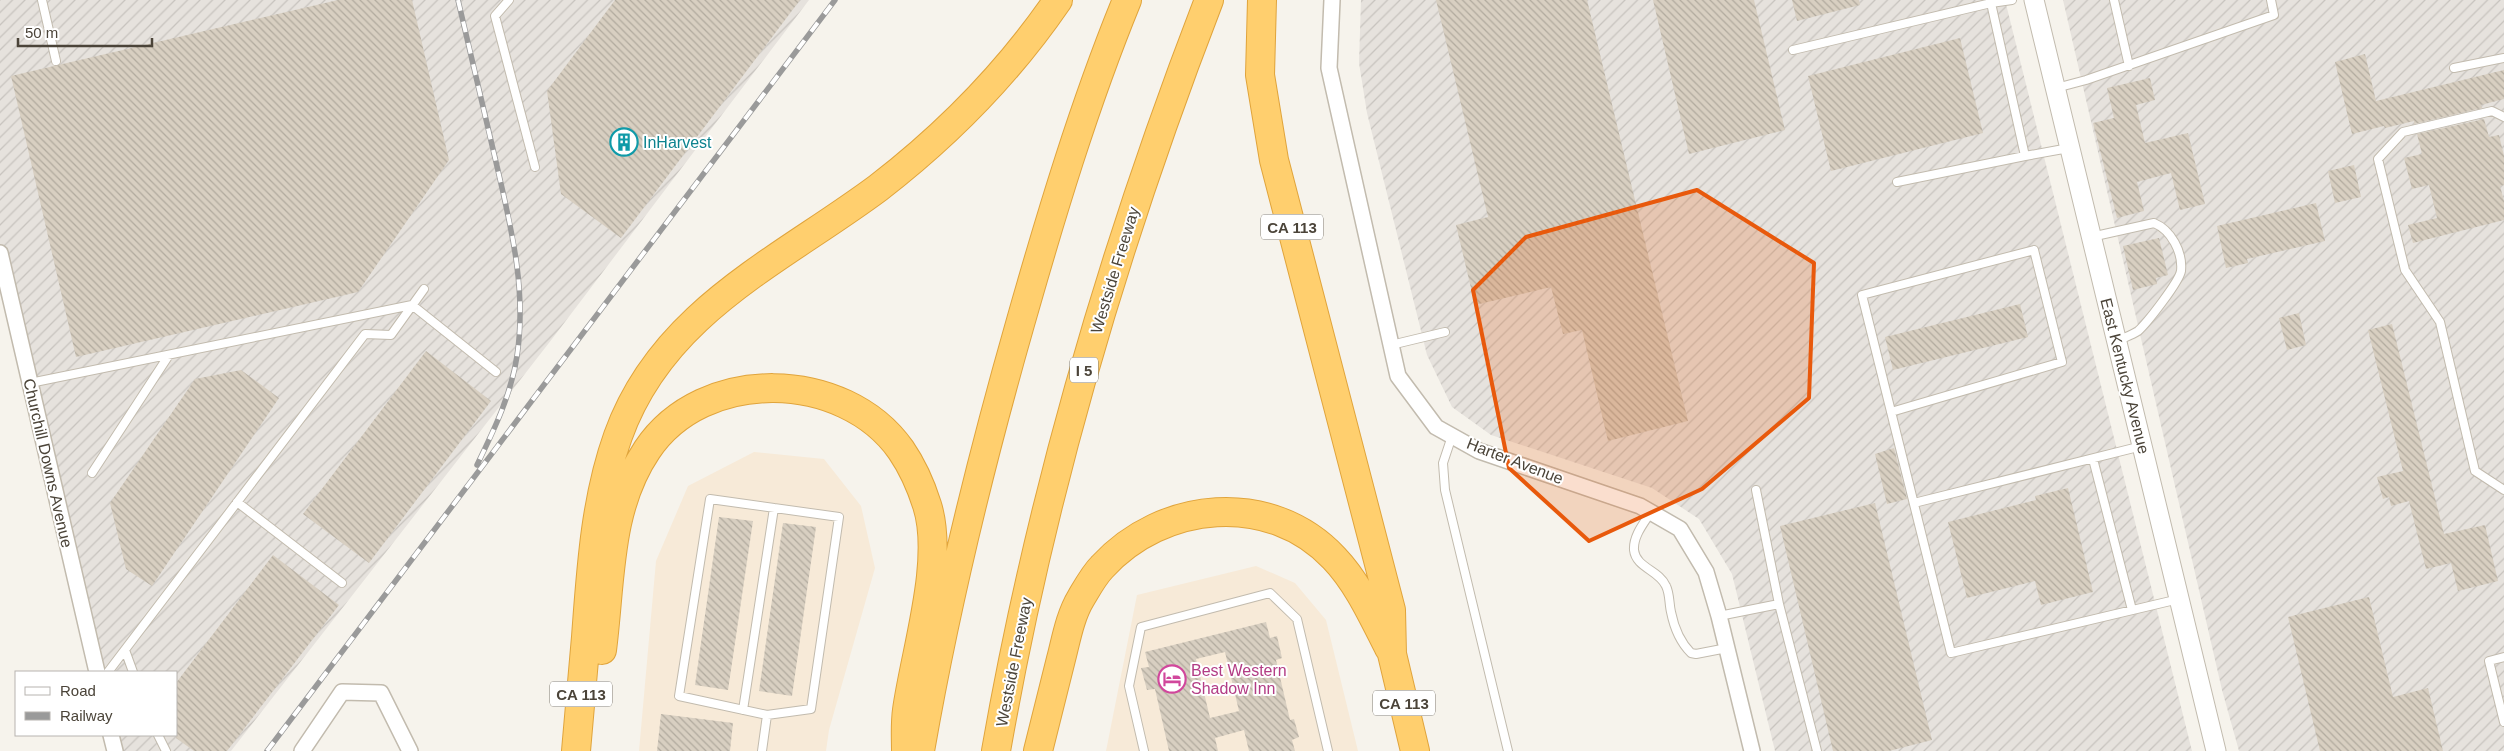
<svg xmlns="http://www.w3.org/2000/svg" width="2504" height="751" font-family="Helvetica,sans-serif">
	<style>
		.commercial { fill: #f7ead8 }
		.industrial { fill: url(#industrial-furrows) }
		.building { fill: url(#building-back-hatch); fill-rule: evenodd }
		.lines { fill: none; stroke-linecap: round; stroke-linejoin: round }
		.service-casing { stroke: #c2bbae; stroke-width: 10 }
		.minor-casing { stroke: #c2bbae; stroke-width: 18 }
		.tertiary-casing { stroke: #c2bbae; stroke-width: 21 }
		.motorway-casing { stroke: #e0a43c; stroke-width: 30 }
		.service { stroke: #fff; stroke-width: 8 }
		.minor { stroke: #fff; stroke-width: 15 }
		.tertiary { stroke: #fff; stroke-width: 19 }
		.motorway { stroke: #ffcf6e; stroke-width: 28 }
		.rail-casing { stroke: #9a9a9a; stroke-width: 5.5 }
		.rail { stroke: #fff; stroke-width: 4; stroke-dasharray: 11; stroke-linecap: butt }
		.marked { fill: #e8590c; fill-opacity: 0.2; stroke: #e8590c; stroke-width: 4; stroke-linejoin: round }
		.labels { text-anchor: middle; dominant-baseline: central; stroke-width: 4; stroke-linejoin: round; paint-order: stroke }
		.shield { fill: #fff; stroke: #817c74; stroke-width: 1 }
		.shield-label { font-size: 15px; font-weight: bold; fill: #4b4439 }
		.culture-label { font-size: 16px; fill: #0d838f; stroke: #fff; text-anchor: start }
		.street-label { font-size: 16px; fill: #4b4439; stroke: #fff }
		.hotel-label { font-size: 16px; fill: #b23c85; stroke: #fff; text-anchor: start }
	</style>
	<defs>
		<pattern id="industrial-furrows" width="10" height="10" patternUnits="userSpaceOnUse" patternTransform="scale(1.25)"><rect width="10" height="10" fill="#e6e2dd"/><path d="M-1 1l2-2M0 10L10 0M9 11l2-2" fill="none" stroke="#c7c3be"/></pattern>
		<pattern id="building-back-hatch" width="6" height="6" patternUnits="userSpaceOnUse" patternTransform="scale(1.25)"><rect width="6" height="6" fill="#d8cfc1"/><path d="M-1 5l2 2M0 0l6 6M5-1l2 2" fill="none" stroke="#b1aa9e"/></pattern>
	</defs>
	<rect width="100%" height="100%" fill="#f6f3ec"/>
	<!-- commercial -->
	<path class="commercial" d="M754,452L824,459L861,506L875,568L829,730L826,751H639L656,561L688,486Z
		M1256,566L1295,583L1326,620L1358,751H1106L1137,595Z"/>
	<!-- industrial -->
	<path class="industrial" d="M0,0H809L552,339L231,751H115L111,735H176V672H97L0,258Z
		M1361,0H2005L2192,751H1775L1732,574L1699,519L1652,488L1491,435L1452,407L1427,355L1367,113L1359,63Z
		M2063,0H2504V751H2239L2222,690Z"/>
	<!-- building -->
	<path class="building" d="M338,0H412L449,160L358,292L76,357L11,76Z
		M615,0H800L621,238L561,194L547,91Z
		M1436,0H1587L1688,421L1608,441L1582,330L1563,334L1551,287L1475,305L1456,225L1488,217Z
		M1653,0H1754L1785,130L1689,154Z
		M1792,0H1859L1860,5L1797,21Z
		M1960,38L1983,133L1831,171L1808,76Z
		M2365,54L2376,101L2504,70V99L2481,105L2482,108L2414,124V121L2385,128L2384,126L2352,134L2335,62Z
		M2150,78L2155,100L2136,105L2145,143L2188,133L2205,204L2180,210L2171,173L2137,182L2144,211L2117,218L2093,123L2114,118L2107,88Z
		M2484,119L2489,137L2499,135L2504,156V185L2500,186L2504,201V220L2413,243L2408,225L2437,218L2429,185L2412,189L2404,158L2422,154L2417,134Z
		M2354,165L2361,197L2335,203L2328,171Z
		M2316,203L2325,241L2247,259L2248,263L2226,268L2217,226Z
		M2159,238L2168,275L2156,278L2157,284L2133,290L2123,246Z
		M2020,304L2028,337L1893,370L1885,337Z
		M2299,313L2306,345L2287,350L2279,318Z
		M2392,324L2444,534L2485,525L2498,581L2458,591L2451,563L2426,569L2409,501L2391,506L2389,497L2383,499L2377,477L2403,471L2368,330Z
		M426,351L491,401L369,563L303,514Z
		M241,370L279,398L152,586L126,569L110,503L195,379Z
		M1894,448L1907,499L1887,504L1875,454Z
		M2068,488L2093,592L2041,605L2035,581L1967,598L1948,522L2036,500L2035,496Z
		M1875,503L1932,740L1889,751H1833L1780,526Z
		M719,517L753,521L728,690L695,685Z
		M783,523L816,527L792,696L759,691Z
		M273,555L339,605L227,751H194L176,738V683Z
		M2369,597L2393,697L2428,688L2443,751H2320L2288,617Z
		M1266,622L1270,638L1277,636L1282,658L1276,660L1290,720L1294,719L1299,737L1292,740L1295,751H1249L1244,730L1215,738L1218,751H1169L1155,689L1147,690L1141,668L1149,667L1145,652ZM1225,652L1239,711L1210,718L1196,659Z
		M661,714L733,723L730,751H657Z"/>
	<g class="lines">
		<!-- service casing -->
		<g class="service-casing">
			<path id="service" d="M42,0L56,61
				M509,0L495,16L535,167
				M2114,0L2129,66
				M1793,50L1991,3L1990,0
				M2454,68L2504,58
				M2056,88L2086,80L2274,15L2271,0
				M2504,117L2492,111L2403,132L2378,159L2405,270L2440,322L2475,471L2504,490
				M2025,156L2069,148
				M1897,182L2025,156L1991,3L2012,0
				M2091,237L2154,223C2171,230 2183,252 2181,271C2179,282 2147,323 2138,331C2132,335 2123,338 2117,341
				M1391,345L1445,332
				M30,383L412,305L496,372
				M1891,412L2062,362L2034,250L1862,295L1951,653L2179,599
				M1452,436L1443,463L1445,490L1508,751
				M2093,459L2132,610
				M92,473L169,355
				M1756,490L1779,604
				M710,499L839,517L811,709L767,715L679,696Z
				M237,502L342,583
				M1914,503L2142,446
				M1651,512C1644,523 1633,536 1634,550C1636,568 1659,570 1666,586C1670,594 1669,604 1671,612C1674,627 1680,642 1691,653L1696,654L1727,648
				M1719,616L1779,604L1817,751
				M125,650L133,672
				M2504,657L2489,661L2504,722
				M108,672L365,334L391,335L424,289
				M743,710L774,508
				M158,735L166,751
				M762,751L767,715
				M1144,751L1129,686L1141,627L1270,593L1297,619L1328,751"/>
		</g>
		<!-- minor casing -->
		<g class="minor-casing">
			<path id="minor" d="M1332,0L1329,68L1398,376L1436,427L1479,451L1640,506L1680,529L1706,572L1719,616L1752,751
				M0,253L97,672
				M111,735L115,751
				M302,751L342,692L381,693L410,751"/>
		</g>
		<!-- tertiary casing -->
		<g class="tertiary-casing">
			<path id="tertiary" d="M2034,0L2216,751"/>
		</g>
		<!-- motorway casing -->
		<g class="motorway-casing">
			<path id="motorway" d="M1262,0L1260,75L1274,160L1391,610L1392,654L1415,751
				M602,650C611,581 607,509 647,450C703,366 844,369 901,450C912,466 921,486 927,505C945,561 915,652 907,710C905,724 906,738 906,751
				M576,751C579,713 583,675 586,637C591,570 595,500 618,436C662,312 780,261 878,188C948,134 1008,73 1058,0
				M920,751C945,607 980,464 1020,324C1051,215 1084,105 1127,0
				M996,751C1041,494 1115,243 1209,0
				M1038,751C1046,720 1053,690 1061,659C1066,640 1070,616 1081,598C1087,588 1094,575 1102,567C1162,501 1270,490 1334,558C1358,583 1373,617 1389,648"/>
		</g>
		<!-- service -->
		<use href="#service" class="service"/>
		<!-- minor -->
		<use href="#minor" class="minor"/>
		<!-- tertiary -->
		<use href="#tertiary" class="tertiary"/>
		<!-- motorway -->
		<use href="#motorway" class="motorway"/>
		<!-- rail casing -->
		<g class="rail-casing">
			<path id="rail" d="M458,0C471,54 483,108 496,162C511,227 527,289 517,356C511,395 494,430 477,465
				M267,751L835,0"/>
		</g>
		<!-- rail -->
		<use href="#rail" class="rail"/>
	</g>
	<!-- marked area -->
	<path class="marked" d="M1697,190L1814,263L1809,398L1702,489L1589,541L1509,468L1473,290L1526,237Z"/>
	<!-- icons -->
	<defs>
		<g id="building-ring" transform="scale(1.4375)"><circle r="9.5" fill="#fff" stroke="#0f9aa8" stroke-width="1.5"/><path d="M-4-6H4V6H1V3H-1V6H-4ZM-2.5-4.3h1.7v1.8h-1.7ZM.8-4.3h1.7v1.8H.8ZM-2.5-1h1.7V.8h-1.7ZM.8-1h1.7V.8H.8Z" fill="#0f9aa8"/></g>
		<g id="hotel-ring" transform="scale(1.4375)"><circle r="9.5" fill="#fff" stroke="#d1479c" stroke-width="1.5"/><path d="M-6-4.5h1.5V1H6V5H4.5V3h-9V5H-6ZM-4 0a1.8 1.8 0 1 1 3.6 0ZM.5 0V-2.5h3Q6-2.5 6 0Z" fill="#d1479c"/></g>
	</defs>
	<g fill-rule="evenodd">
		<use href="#building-ring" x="624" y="142"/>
		<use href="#hotel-ring" x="1172" y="679"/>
	</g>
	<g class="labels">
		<!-- shield labels -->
		<g class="shield">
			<rect x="1261" y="214.5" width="62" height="25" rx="4"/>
			<rect x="1070" y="357.5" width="28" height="25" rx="4"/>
			<rect x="550" y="681.5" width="62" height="25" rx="4"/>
			<rect x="1373" y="690.5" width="62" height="25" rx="4"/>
		</g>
		<g class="shield-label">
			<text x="1292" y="227">CA 113</text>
			<text x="1084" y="370">I 5</text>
			<text x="581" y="694">CA 113</text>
			<text x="1404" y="703">CA 113</text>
		</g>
		<!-- culture labels -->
		<g class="culture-label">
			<text x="643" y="142">InHarvest</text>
		</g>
		<!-- street labels -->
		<g class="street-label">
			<text transform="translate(1115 270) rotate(-73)">Westside Freeway</text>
			<text transform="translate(2125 376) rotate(76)">East Kentucky Avenue</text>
			<text transform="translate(1515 461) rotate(21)">Harter Avenue</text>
			<text transform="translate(48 463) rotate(77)">Churchill Downs Avenue</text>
			<text transform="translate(1014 662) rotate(-79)">Westside Freeway</text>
		</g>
		<!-- hotel labels -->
		<g class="hotel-label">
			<text x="1191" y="670">Best Western<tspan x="1191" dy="18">Shadow Inn</tspan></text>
		</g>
	</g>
	<!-- legend -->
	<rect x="15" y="671" width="162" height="65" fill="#ffffff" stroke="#b7b4b0"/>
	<rect x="25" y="687" width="25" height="8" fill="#ffffff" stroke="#b7b4b0"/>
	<text x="60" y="696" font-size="15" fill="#4b4439">Road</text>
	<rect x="25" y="712" width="25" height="8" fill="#9a9a9a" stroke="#b7b4b0"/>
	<text x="60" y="721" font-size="15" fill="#4b4439">Railway</text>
	<!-- scale -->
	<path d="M18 38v8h134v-8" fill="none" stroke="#4b4439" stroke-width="2.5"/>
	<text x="25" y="38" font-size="15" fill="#4b4439" stroke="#ffffff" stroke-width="4" paint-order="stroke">50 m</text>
</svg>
